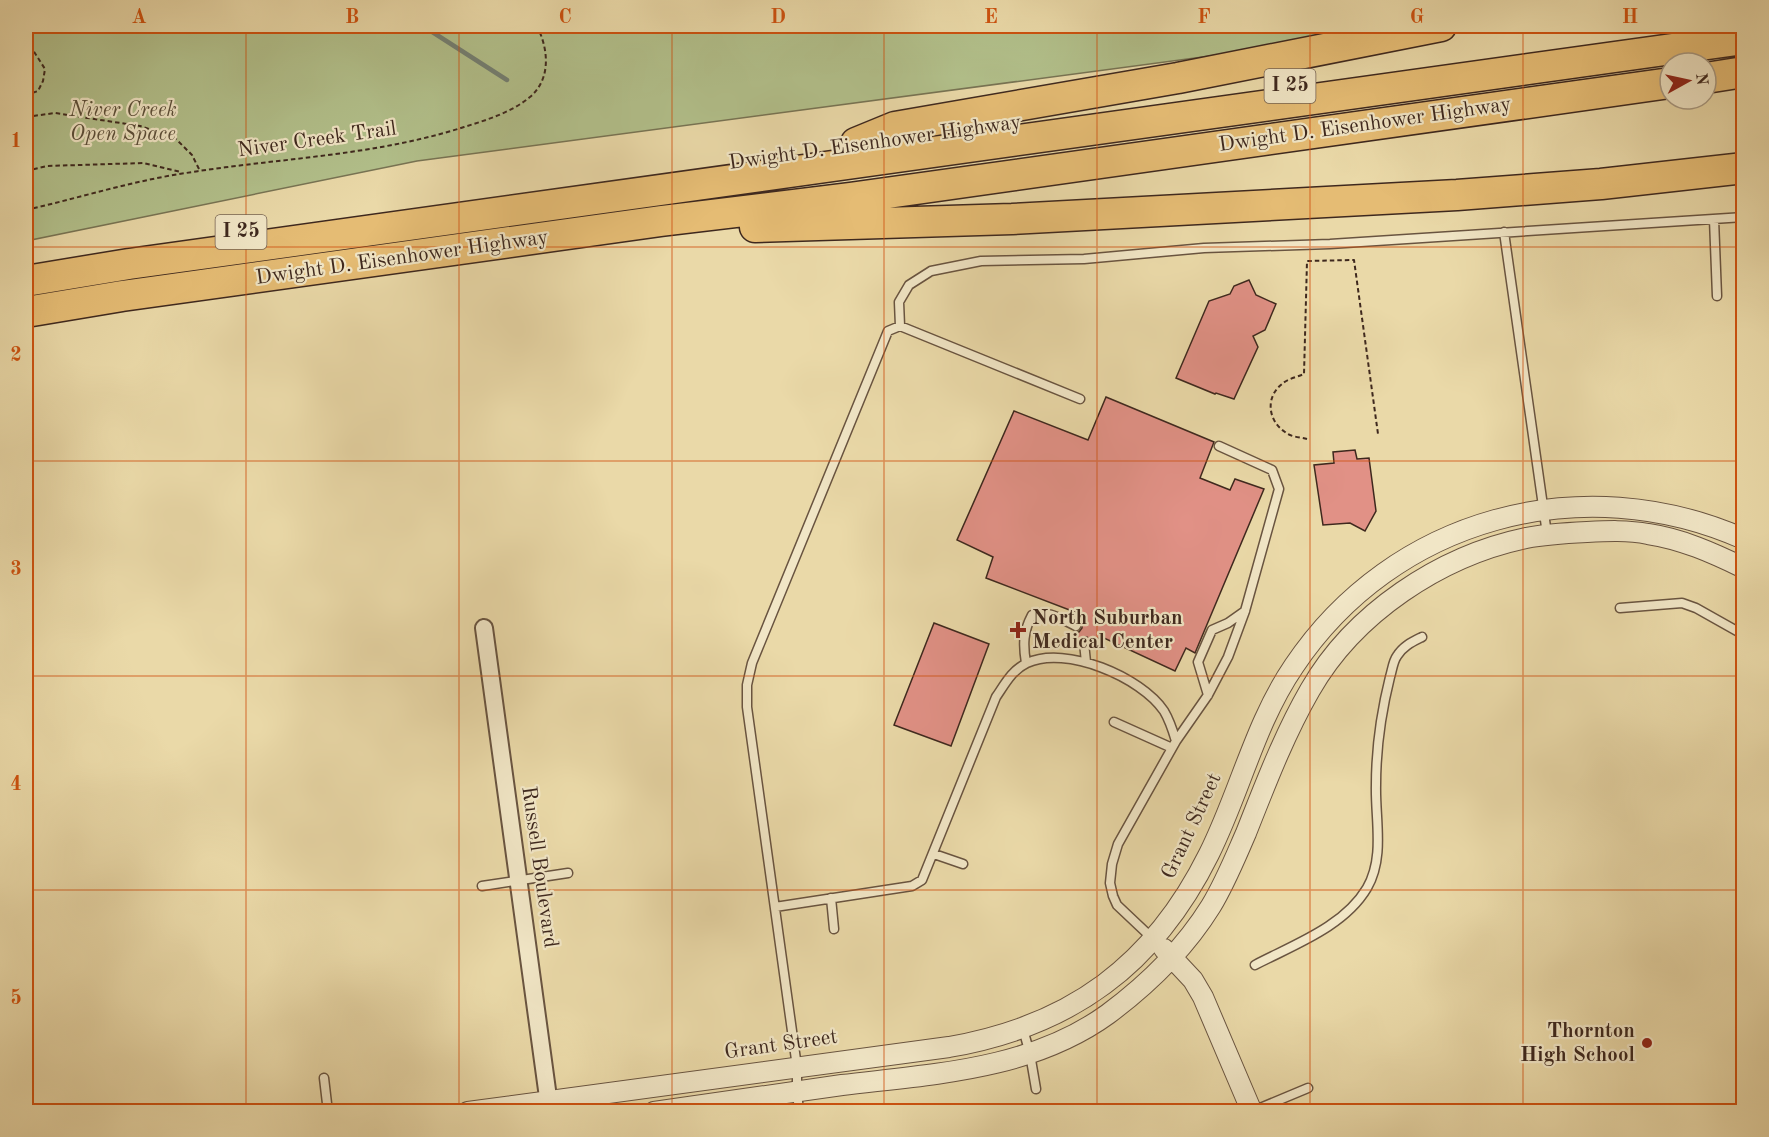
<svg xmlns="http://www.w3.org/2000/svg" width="1769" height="1137" font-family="'Old Standard TT',serif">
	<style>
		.green { fill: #b2c08b; stroke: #787454; stroke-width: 1.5 }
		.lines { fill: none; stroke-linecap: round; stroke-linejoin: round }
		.stream { stroke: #748073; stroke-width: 4.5 }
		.building { fill: #e19186; stroke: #3e281e; stroke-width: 1.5 }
		.service-casing { stroke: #695440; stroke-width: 11 }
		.minor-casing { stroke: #695440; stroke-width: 20 }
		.tertiary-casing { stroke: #695440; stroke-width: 22 }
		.motorway-casing { stroke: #3e281e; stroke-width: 33 }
		.path { stroke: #3e281e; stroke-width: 2; stroke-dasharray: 4.5 3; stroke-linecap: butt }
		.service { stroke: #f1e6c6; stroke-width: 8 }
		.minor { stroke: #f1e6c6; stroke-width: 16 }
		.tertiary { stroke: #f1e6c6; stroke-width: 20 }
		.motorway { stroke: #e5bc74; stroke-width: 30 }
		.grid { fill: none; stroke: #ce520f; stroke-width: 1.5; stroke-opacity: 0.55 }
		.poi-dot { fill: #8f2418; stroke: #f1e6c6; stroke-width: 2 }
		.labels { text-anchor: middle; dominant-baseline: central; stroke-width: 4.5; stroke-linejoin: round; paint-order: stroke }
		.shield { fill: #f1e6c6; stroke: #746150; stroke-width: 1.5 }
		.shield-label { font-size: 20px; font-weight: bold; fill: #3e281e }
		.park-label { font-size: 21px; font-style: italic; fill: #5b4e39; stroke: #f1e6c6 }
		.street-label { font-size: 21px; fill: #3e281e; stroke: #f1e6c6 }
		.poi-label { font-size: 21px; font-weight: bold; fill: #3e281e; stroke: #f1e6c6; text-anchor: start }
		.neatline { fill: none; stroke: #ce520f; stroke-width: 2 }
		.grid-label { font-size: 20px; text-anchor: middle; font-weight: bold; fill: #ce520f }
	</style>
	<rect width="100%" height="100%" fill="#ead9a8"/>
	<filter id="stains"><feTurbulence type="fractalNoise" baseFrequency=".00333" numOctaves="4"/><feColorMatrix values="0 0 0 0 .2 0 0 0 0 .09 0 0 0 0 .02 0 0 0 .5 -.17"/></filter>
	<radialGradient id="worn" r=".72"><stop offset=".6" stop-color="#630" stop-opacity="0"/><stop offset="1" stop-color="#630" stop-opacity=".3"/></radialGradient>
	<!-- green -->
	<path class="green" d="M26,26H1436L417,161L26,241Z"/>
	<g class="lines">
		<!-- stream -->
		<path class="stream" d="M423,26L507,80
			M26,37L35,26"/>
	</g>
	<!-- building -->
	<path class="building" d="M1249,280L1256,295L1276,304L1265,330L1253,336L1258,347L1234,399L1216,393L1215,394L1176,378L1209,301L1230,294L1234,286Z
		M1106,397L1214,442L1200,478L1230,490L1235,479L1264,489L1195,653L1186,648L1175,671L1102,637L1090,641L1087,637H1083L1078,641L1074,632H1079L1082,628V623L1078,620L1080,614L986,578L993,557L957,540L1014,411L1088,440Z
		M1355,450L1357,459L1369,458L1376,511L1365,531L1350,523L1323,525L1314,465L1334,463L1333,452Z
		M934,623L989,644L951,746L894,725Z"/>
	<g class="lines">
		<!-- service casing -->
		<g class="service-casing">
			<path id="service" d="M1714,219L1717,296
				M1504,232L1547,534
				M900,326L899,302L909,285L931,271L981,261L1084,259L1204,248L1330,244L1744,217
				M1620,608L1682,603L1696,608L1744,635
				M1084,643L1086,662
				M1026,663C1023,645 1023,632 1032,615C1047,609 1063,620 1076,626
				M1208,695L1198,662L1212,630L1228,623L1245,611
				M1114,722L1172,748
				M1176,741L1208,695L1228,657L1245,611L1279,489L1272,470L1219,446
				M934,854L963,864
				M482,886L568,873
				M831,898L834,929
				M775,907L912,886L922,880L996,697C1005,684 1012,670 1027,663C1066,645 1141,677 1164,711C1170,721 1173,731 1176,741L1118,844L1112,864L1110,883L1113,896L1117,905L1153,939
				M1255,965C1293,945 1344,927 1367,888C1385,857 1375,819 1376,785C1376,748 1381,713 1390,677C1392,671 1393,661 1397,656C1403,646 1412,642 1422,637
				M1023,1029L1030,1054L1036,1089
				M324,1078L328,1112
				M1253,1111L1308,1088
				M799,1112L797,1091V1067L747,707V685L752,663L888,331L900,326L1080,399"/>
		</g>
		<!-- minor casing -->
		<g class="minor-casing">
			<path id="minor" d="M484,628L550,1112"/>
		</g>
		<!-- tertiary casing -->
		<g class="tertiary-casing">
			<path id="tertiary" d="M1164,949L1193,980L1203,997L1252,1112
				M468,1112L949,1047C1071,1026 1154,965 1209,854C1240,792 1255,723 1294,666C1393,518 1582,467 1744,539
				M654,1112C717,1103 779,1094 842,1085C933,1074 1031,1070 1108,1014C1147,985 1185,948 1211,906C1225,883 1235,858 1246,833C1265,785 1284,735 1310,690C1354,613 1440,556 1526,538C1546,534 1566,533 1587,532C1607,531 1628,530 1648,534C1682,539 1713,553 1744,568"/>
		</g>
		<!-- motorway casing -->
		<g class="motorway-casing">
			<path id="motorway" d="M1706,78L1744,72
				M856,143L895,127L1178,78L1441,26
				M755,227L1012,219L1457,195L1601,184L1744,168
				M26,281L129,264L1744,39
				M26,312L122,296L661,221L851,198L1670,83"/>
		</g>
		<!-- path -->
		<path class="path" d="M26,39L45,69L43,81L38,91L26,95
			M26,117L55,113L140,126L175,138L192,155L200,171
			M26,171L47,166L143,163L181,172
			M26,210C79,198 132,181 186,173C279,158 374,156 464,127C487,120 512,112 530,97C552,78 548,48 537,26
			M1307,439C1300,437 1290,437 1285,432C1268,421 1265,397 1282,384C1287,379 1297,377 1304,374L1307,261L1354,260L1378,434
			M1711,1112H1722"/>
		<!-- service -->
		<use href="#service" class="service"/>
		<!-- minor -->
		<use href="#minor" class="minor"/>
		<!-- tertiary -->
		<use href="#tertiary" class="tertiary"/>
		<!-- motorway -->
		<use href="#motorway" class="motorway"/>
	</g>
	<!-- grid -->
	<path class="grid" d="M246,26V1112M459,26V1112M672,26V1112M884,26V1112M1097,26V1112M1310,26V1112M1523,26V1112M26,247H1744M26,461H1744M26,676H1744M26,890H1744"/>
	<!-- markers -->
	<g class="poi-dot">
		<path d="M1015 621h6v6h6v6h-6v6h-6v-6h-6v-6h6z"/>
		<circle cx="1647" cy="1043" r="6"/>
	</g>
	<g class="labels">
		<!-- shield labels -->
		<g class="shield">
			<rect x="1264.5" y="69" width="51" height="34" rx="4.5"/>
			<rect x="215.5" y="215" width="51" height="34" rx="4.5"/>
		</g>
		<g class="shield-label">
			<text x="1290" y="86">I 25</text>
			<text x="241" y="232">I 25</text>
		</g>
		<!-- park labels -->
		<g class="park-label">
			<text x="123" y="110">Niver Creek<tspan x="123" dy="24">Open Space</tspan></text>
		</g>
		<!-- street labels -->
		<g class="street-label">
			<text transform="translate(1365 125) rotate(-8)">Dwight D. Eisenhower Highway</text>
			<text transform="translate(317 140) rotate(-8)">Niver Creek Trail</text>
			<text transform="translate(875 143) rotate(-8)">Dwight D. Eisenhower Highway</text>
			<text transform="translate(402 258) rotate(-8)">Dwight D. Eisenhower Highway</text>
			<text transform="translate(1192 826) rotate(-65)">Grant Street</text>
			<text transform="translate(539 867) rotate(82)">Russell Boulevard</text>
			<text transform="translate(781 1045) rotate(-8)">Grant Street</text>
		</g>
		<!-- poi labels -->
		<g class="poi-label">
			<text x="1032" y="618">North Suburban<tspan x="1032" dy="24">Medical Center</tspan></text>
			<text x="1635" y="1031" text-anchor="end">Thornton<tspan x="1635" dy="24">High School</tspan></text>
		</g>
	</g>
	<!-- margin -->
	<rect width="1769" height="1137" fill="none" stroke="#ead9a8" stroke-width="66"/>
	<!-- north arrow -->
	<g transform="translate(1688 81) rotate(82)"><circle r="28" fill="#f1e6c6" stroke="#a99a83" stroke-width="1.5"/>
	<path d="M0-4.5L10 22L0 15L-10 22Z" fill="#8f2418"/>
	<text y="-9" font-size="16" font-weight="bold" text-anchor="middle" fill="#3e281e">N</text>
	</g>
	<rect x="33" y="33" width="1703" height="1071" class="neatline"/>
	<g class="grid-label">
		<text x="139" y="23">A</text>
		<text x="352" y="23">B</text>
		<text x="565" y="23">C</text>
		<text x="778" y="23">D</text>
		<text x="991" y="23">E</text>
		<text x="1204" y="23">F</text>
		<text x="1417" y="23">G</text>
		<text x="1630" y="23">H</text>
		<text x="16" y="147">1</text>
		<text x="16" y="361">2</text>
		<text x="16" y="575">3</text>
		<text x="16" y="790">4</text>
		<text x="16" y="1004">5</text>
	</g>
	<rect width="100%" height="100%" filter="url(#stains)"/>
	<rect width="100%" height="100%" fill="url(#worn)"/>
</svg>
